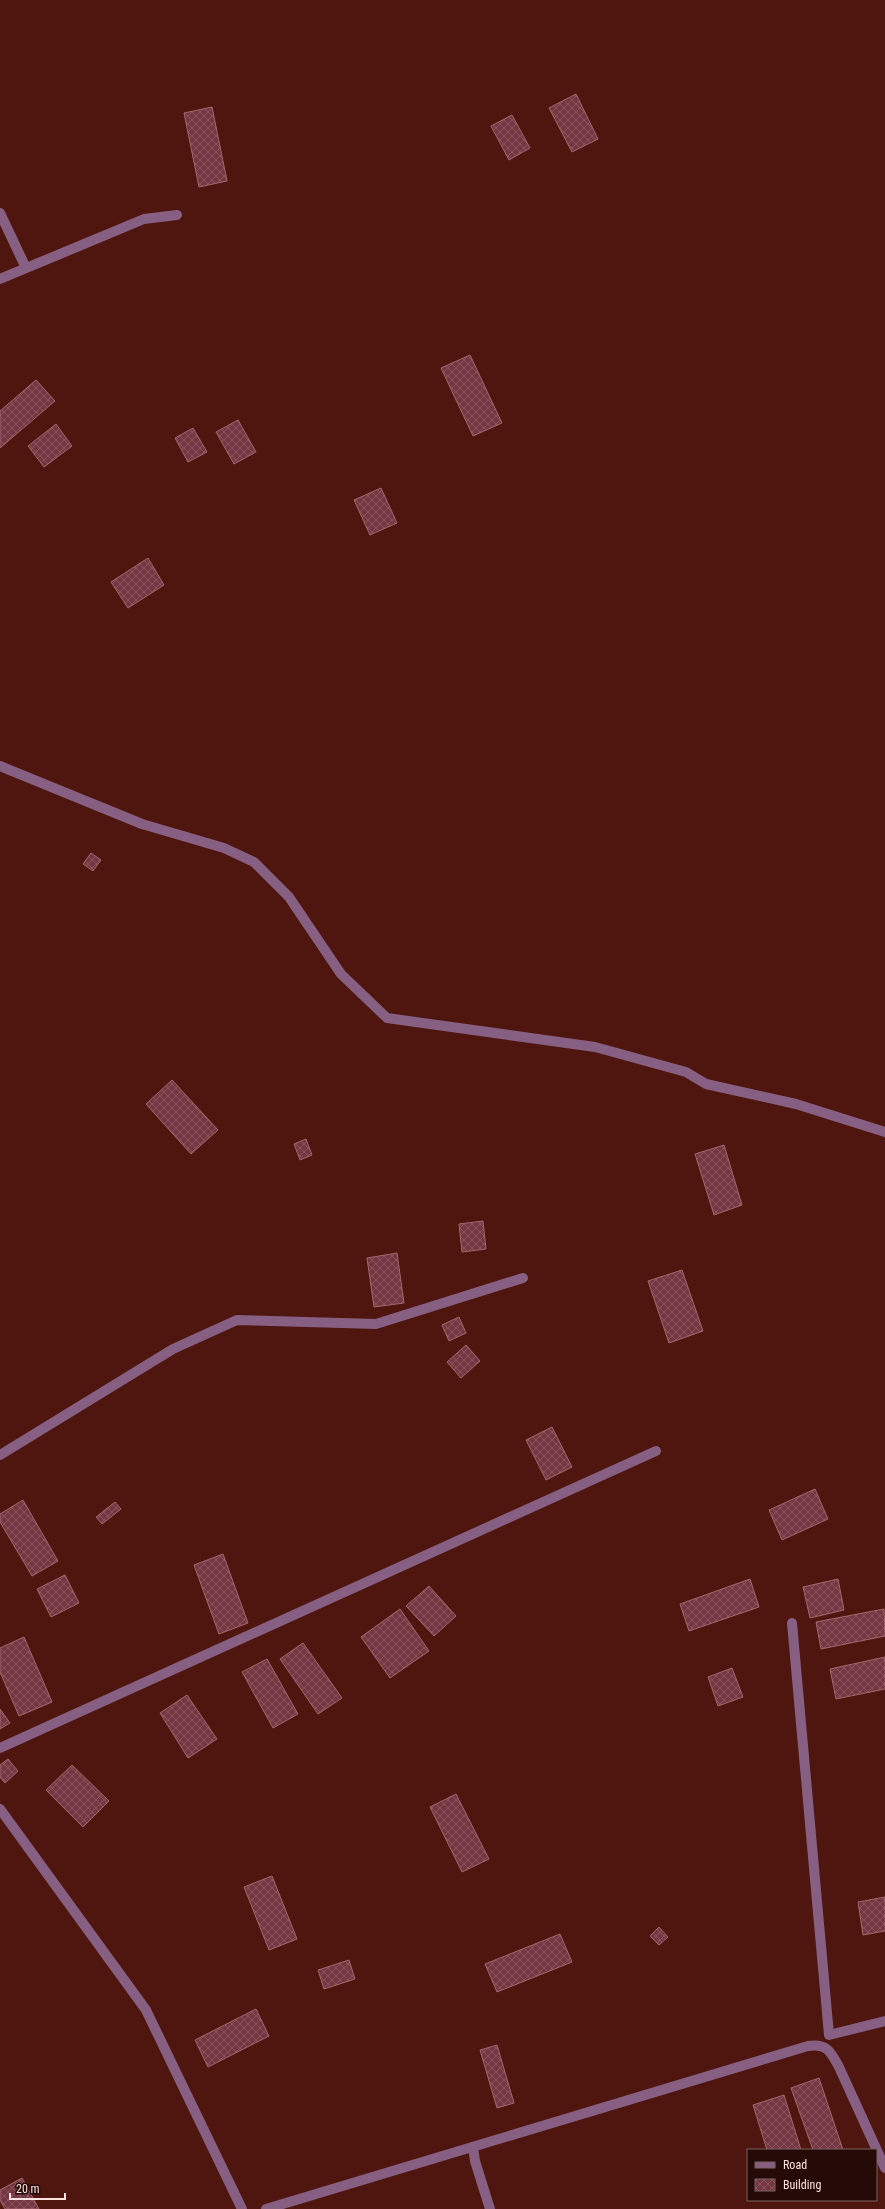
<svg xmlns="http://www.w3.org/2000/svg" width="885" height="2209" font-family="'Roboto Condensed',sans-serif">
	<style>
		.building { fill: url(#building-cross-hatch); stroke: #a7656f }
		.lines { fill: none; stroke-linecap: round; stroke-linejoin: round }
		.minor { stroke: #865f82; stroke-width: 10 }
	</style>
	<defs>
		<pattern id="building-cross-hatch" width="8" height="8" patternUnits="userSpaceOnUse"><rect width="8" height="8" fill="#743742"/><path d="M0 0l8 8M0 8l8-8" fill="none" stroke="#89545d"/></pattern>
	</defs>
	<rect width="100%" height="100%" fill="#4e160f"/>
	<!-- building -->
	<path class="building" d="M576,94L598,139L572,152L549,108Z
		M212,107L227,181L199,187L184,113Z
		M512,115L530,148L509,160L491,126Z
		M470,355L502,423L473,436L441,368Z
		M36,380L55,401L0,448V411Z
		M238,420L256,452L234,464L216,432Z
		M56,424L72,446L44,467L28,446Z
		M193,428L207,452L188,462L175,438Z
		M381,488L397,523L370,535L354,500Z
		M148,558L164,585L128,608L111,582Z
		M91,853L101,860L93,871L83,864Z
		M172,1080L218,1130L191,1154L146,1104Z
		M306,1139L312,1155L300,1160L294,1144Z
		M724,1145L742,1205L714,1215L695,1154Z
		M483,1221L486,1249L462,1252L459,1224Z
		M397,1253L404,1303L374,1307L367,1258Z
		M682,1270L703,1331L669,1343L648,1281Z
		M459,1317L466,1333L449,1341L442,1325Z
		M466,1345L480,1361L461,1378L447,1362Z
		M552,1427L572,1467L546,1480L526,1440Z
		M815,1489L828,1519L782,1540L769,1510Z
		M23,1500L58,1561L32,1576L0,1522V1514Z
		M115,1502L121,1509L102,1524L96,1517Z
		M223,1554L248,1623L219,1634L194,1565Z
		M65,1575L79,1603L51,1617L37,1589Z
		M750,1579L759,1607L689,1631L680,1604Z
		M838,1579L844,1610L810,1618L803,1587Z
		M429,1586L456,1616L434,1636L406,1606Z
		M400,1609L429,1651L390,1678L361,1637Z
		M884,1609L885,1636L821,1649L816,1622Z
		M24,1637L52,1702L19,1716L0,1672V1648Z
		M303,1643L342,1698L318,1714L280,1659Z
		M885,1657V1689L836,1699L830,1669Z
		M267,1659L298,1714L273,1728L242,1672Z
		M732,1668L743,1697L718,1706L708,1677Z
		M187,1695L217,1739L188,1758L160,1713Z
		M0,1709L10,1723L0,1729Z
		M8,1759L18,1771L5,1783L0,1777V1765Z
		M72,1765L109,1801L83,1827L46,1790Z
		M456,1794L489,1859L462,1872L430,1807Z
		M272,1876L297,1939L269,1950L244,1887Z
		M885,1897V1931L863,1935L858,1902Z
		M659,1927L668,1937L659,1945L650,1936Z
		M560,1934L572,1962L497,1992L485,1964Z
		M349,1960L355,1979L324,1989L318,1970Z
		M256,2009L269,2036L208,2067L195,2040Z
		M497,2045L514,2103L497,2108L480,2050Z
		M819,2078L843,2150H813L791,2088Z
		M784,2095L801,2150H767L753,2105Z
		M22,2178L39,2209H5L0,2200V2190Z"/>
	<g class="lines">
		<!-- minor -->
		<path class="minor" d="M0,213L26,268
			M0,279L144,219L177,215
			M0,766L142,824L224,848L254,862L289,897L341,974L387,1018L595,1047L686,1072L706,1084L796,1104L885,1132
			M0,1455L173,1349L237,1320L376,1324L523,1278
			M792,1623L829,2035L885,2021
			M0,1748L656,1451
			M0,1809L146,2010L242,2209
			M473,2147L475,2161L490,2209
			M266,2209L808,2046C827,2043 831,2052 839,2067L885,2168"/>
	</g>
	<!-- legend -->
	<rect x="747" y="2149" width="130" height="52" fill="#240b08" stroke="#7a625e"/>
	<rect x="755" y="2162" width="20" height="6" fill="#865f82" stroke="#7a625e"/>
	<text x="783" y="2169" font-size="12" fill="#fbe4e0">Road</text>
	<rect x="755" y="2179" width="20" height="12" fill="url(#building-cross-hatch)" stroke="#7a625e"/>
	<text x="783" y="2189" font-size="12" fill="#fbe4e0">Building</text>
	<!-- scale -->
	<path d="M10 2193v6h55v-6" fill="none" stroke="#fbe4e0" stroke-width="2"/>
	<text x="16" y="2193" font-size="12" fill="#fbe4e0" stroke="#240b08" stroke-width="3" paint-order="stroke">20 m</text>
</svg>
